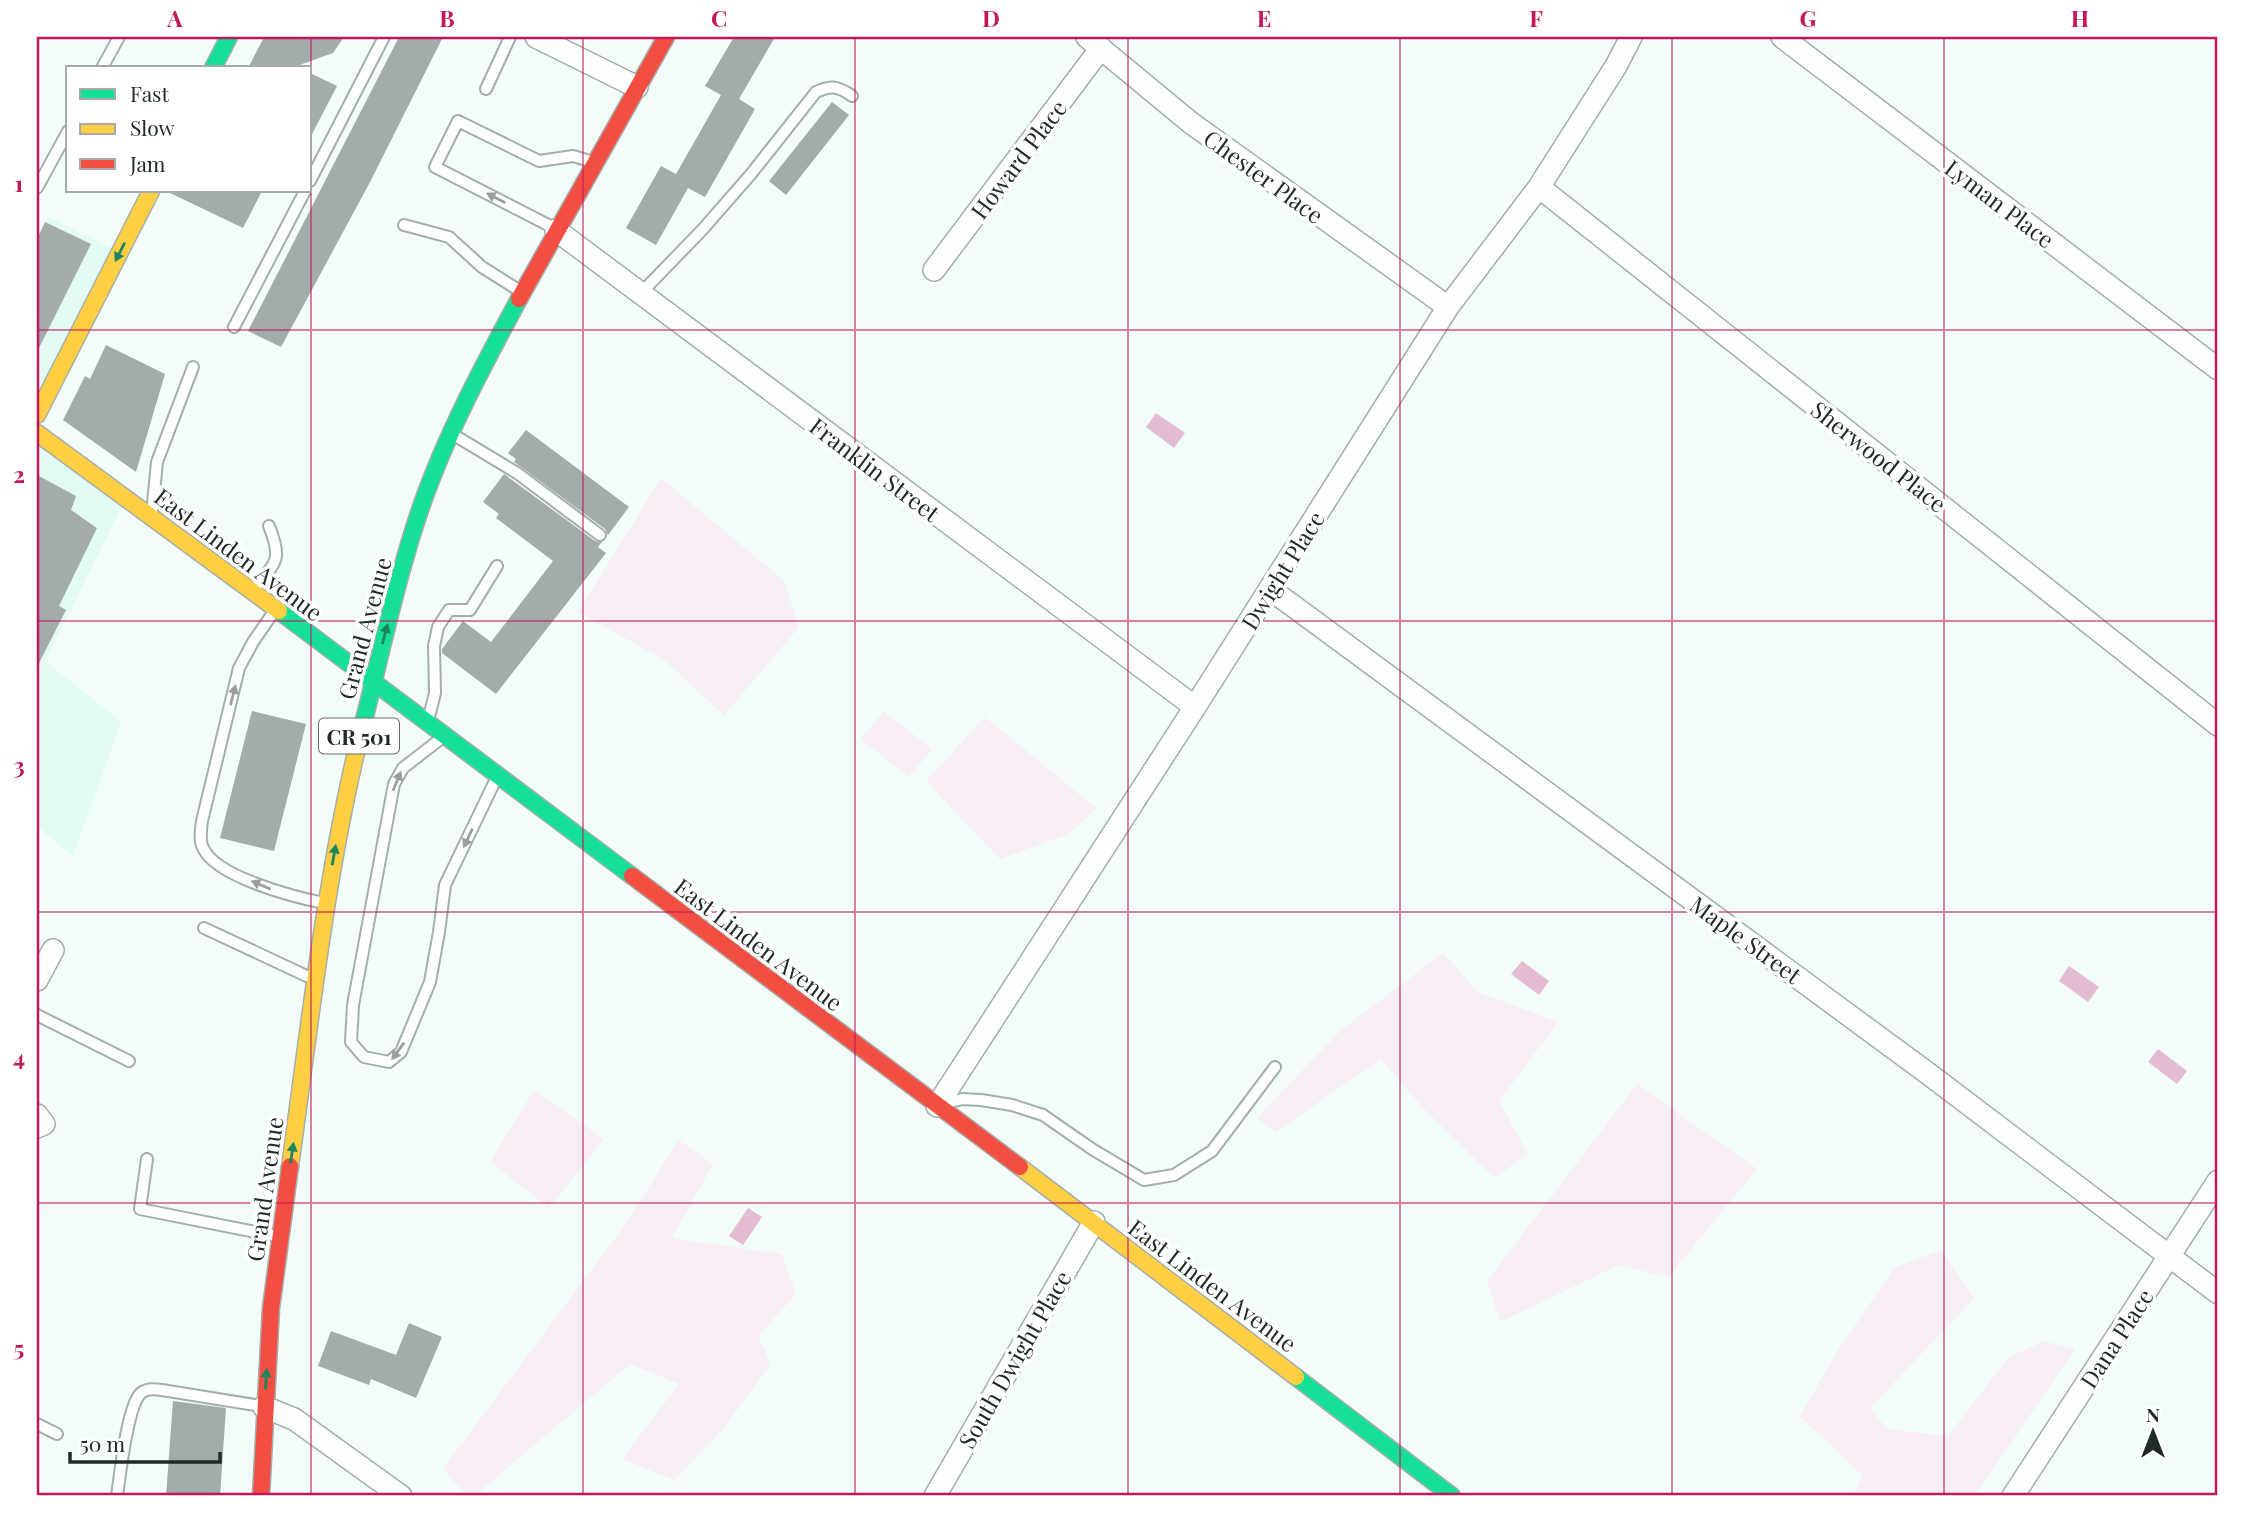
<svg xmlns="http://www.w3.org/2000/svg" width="2255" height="1533" font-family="'Playfair Display',serif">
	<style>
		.built { fill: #e3fbf5 }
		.green { fill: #f8eef5 }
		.water { fill: #e3bcd3 }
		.building { fill: #a3acaa }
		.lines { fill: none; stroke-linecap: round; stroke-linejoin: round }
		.lane-casing { stroke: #a5aeac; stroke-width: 14 }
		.street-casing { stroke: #a5aeac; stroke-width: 24 }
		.fast-casing { stroke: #a5aeac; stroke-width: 19 }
		.slow-casing { stroke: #a5aeac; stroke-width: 19 }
		.jam-casing { stroke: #a5aeac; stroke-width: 19 }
		.lane { stroke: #fdfffe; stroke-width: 10 }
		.street { stroke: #fdfffe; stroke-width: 21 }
		.fast { stroke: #16e098; stroke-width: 16 }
		.slow { stroke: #ffcf43; stroke-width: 16 }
		.jam { stroke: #f24e42; stroke-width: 16 }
		.oneway { fill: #9a9f9e }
		.oneway2 { fill: #1b8560 }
		.grid { fill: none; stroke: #c2185b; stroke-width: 2; stroke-opacity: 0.55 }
		.labels { text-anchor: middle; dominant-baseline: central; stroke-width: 7; stroke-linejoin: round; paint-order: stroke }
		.shield { fill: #fff; stroke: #636a68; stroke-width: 2 }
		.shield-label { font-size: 21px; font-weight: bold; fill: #202a28 }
		.street-label { font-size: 23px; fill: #202a28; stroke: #fff }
		.neatline { fill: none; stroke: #c2185b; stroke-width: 2.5 }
		.grid-label { font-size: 23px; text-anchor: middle; font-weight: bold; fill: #c2185b }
	</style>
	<rect width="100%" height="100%" fill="#f2fcf9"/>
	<!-- built -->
	<path class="built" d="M49,217L123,254L37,421V241Z
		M37,432L126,498L45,661L121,722L73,856L37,826Z"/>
	<!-- green -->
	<path class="green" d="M661,478L784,581L799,627L724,715L664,660L578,612Z
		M884,711L932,749L909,777L861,739Z
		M985,717L1096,808L1069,834L1000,859L926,781Z
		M1443,953L1478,992L1558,1022L1499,1101L1528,1154L1494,1178L1421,1106L1381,1059L1276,1132L1257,1118L1340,1031Z
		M1637,1084L1757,1169L1668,1277L1619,1265L1500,1322L1487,1281Z
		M534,1090L604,1139L549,1208L490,1162Z
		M679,1140L713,1164L672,1238L782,1254L796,1294L758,1336L771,1364L723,1429L674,1480L622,1459L679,1384L630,1364L474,1496H467L443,1469L624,1226Z
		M1941,1250L1974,1298L1870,1408L1887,1429L1948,1436L2008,1358L2044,1341L2075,1349L1975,1496H1852L1863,1476L1800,1416L1837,1352L1894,1268Z"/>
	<!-- water -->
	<path class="water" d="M1156,413L1185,433L1174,448L1146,427Z
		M1522,961L1549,981L1539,995L1511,974Z
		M2069,966L2099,987L2088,1002L2059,981Z
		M2158,1049L2187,1071L2177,1084L2148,1062Z
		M748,1208L762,1217L743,1245L729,1236Z"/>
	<!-- building -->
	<path class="building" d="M264,37H344L333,53L291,68H248Z
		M399,37H443L369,184L281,347L248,331Z
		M734,37H775L739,99L755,109L705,197L688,188L656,245L626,228L661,166L676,174L721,95L705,86Z
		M310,73L337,86L310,138Z
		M832,102L849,115L786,195L769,181Z
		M170,191H262L243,228L170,193Z
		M45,222L91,244L37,352V239Z
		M106,345L165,374L136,472L63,420L85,376L90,379Z
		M526,430L629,507L608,535L605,529L514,462L516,459L508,453Z
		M504,474L595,541L602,542L598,547L606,553L496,694L442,653V649L463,621L491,642L553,561L496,518L499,514L483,502Z
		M37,475L76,496L71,510L97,528L59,606L66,610L37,667Z
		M252,711L306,724L274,851L220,838Z
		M409,1323L442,1337L416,1398L371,1379L369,1385L318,1366L331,1331L396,1355Z
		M173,1401L226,1408L220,1496H166Z"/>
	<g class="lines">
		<!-- lane casing -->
		<g class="lane-casing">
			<path id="lane" d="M102,68L119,37
				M486,89L510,37
				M310,181L384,37
				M37,188L68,131
				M404,225L449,237L482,267L520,291
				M554,228L435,167L458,121L539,161L573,156L590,161
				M642,292L703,229L751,174L816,92C831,85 838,86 852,96
				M234,327L305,191
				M454,435L517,473L600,535
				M152,513L157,462L193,367
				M253,590C276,562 283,561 269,526
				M275,610L253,642L239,668L202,821C201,830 199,840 203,848C216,877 294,897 324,903
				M428,721L435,693L434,646L438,627L449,610H470L497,566
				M443,737L403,768L394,784L353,1005L351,1042L364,1057L389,1062L401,1052L430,982L439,932L445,885L496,779
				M204,928L313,979
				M37,1015L129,1061
				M943,1104L962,1099L981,1100L1012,1105L1043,1115L1092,1149L1144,1180L1174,1175L1212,1151L1275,1067
				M147,1159L140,1209L276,1236
				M37,1424L57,1434
				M117,1496C120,1476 127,1406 141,1393C147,1388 155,1389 162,1390L261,1406"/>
		</g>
		<!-- street casing -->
		<g class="street-casing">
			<path id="street" d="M536,37L637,87
				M1087,37L1191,123L1448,307
				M1782,37L2218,369
				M1539,187L2218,725
				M556,230L1195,707
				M934,270L1101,48
				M1270,589L1926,1072L2218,1293
				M37,980L53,950
				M937,1106L1195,707L1448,307L1539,187L1616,66L1631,37
				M37,1115L44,1124L37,1127
				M264,1407L294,1419L401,1496
				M935,1496L1094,1222
				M2013,1496L2218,1181"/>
		</g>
		<!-- fast casing -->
		<g class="fast-casing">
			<path id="fast" d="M213,68L229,37
				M279,611L632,876
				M359,740C379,663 395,583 421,507C446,435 483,366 519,299
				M1296,1377L1452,1496"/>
		</g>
		<!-- slow casing -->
		<g class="slow-casing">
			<path id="slow" d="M37,415L151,191
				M37,433L279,611
				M290,1166C310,1024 325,880 359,740
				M1020,1167L1296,1377"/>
		</g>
		<!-- jam casing -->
		<g class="jam-casing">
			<path id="jam" d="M519,299L666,37
				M632,876L1020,1167
				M261,1496L271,1308L290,1166"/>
		</g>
		<!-- lane -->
		<use href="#lane" class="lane"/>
		<!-- street -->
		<use href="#street" class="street"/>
		<!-- fast -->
		<use href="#fast" class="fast"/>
		<!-- slow -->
		<use href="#slow" class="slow"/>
		<!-- jam -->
		<use href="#jam" class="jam"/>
	</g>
	<!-- one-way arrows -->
	<defs><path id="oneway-solid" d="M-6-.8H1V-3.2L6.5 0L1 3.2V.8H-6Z" transform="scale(1.75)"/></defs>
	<g class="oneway">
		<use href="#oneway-solid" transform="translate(496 198) rotate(-153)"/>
		<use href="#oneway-solid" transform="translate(233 695) rotate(-76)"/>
		<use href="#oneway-solid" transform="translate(397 781) rotate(-68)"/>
		<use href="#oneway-solid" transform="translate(468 838) rotate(115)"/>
		<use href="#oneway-solid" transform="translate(261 885) rotate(-157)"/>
		<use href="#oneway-solid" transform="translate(398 1051) rotate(126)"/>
	</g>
	<g class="oneway2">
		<use href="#oneway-solid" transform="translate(120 252) rotate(117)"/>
		<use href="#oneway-solid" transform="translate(385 634) rotate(-75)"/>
		<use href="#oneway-solid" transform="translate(334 855) rotate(-80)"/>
		<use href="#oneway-solid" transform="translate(292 1153) rotate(-82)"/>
		<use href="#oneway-solid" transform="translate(266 1379) rotate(-87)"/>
	</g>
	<!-- grid -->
	<path class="grid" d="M311,37V1496M583,37V1496M855,37V1496M1128,37V1496M1400,37V1496M1672,37V1496M1944,37V1496M37,330H2218M37,621H2218M37,912H2218M37,1203H2218"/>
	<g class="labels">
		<!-- shield labels -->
		<rect class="shield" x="319" y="718.5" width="80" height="35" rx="5"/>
		<g class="shield-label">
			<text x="359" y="736">CR 501</text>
		</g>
		<!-- street labels -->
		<g class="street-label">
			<text transform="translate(1018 159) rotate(-53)">Howard Place</text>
			<text transform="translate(1264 176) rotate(36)">Chester Place</text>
			<text transform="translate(2000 203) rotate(37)">Lyman Place</text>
			<text transform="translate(1879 456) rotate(38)">Sherwood Place</text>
			<text transform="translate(875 469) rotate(37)">Franklin Street</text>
			<text transform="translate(239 554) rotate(37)">East Linden Avenue</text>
			<text transform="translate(1282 570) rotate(-58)">Dwight Place</text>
			<text transform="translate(364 628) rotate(-75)">Grand Avenue</text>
			<text transform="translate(1746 939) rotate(36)">Maple Street</text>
			<text transform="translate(759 944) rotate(37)">East Linden Avenue</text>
			<text transform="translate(264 1189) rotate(-82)">Grand Avenue</text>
			<text transform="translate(1213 1285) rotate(37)">East Linden Avenue</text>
			<text transform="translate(2116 1338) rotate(-57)">Dana Place</text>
			<text transform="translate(1014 1359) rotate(-60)">South Dwight Place</text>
		</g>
	</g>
	<!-- border -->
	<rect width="2255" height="1533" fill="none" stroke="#ffffff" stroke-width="77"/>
	<!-- legend -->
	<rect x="66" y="66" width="245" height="126" fill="#ffffff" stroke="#a6aaa9" stroke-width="2"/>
	<rect x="80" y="89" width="35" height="10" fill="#16e098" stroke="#a6aaa9" stroke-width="2"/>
	<text x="130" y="102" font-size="21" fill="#202a28">Fast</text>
	<rect x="80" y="124" width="35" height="10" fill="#ffcf43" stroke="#a6aaa9" stroke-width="2"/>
	<text x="130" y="136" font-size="21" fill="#202a28">Slow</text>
	<rect x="80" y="159" width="35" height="10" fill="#f24e42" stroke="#a6aaa9" stroke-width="2"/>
	<text x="130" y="172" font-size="21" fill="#202a28">Jam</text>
	<!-- north arrow -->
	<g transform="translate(2153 1432)" stroke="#ffffff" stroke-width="5" paint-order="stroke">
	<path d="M0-5L12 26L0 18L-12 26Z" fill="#202a28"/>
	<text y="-10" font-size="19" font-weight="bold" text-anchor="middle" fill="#202a28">N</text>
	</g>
	<!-- scale -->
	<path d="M70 1452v10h150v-10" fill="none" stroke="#202a28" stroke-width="3.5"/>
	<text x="80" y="1452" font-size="21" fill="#202a28" stroke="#ffffff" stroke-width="5" paint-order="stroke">50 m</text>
	<rect x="38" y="38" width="2178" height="1456" class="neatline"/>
	<g class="grid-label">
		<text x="175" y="27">A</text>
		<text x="447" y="27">B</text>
		<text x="719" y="27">C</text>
		<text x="991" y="27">D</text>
		<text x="1264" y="27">E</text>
		<text x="1536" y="27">F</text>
		<text x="1808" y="27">G</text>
		<text x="2080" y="27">H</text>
		<text x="19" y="192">1</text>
		<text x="19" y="483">2</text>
		<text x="19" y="774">3</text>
		<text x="19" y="1066">4</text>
		<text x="19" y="1357">5</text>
	</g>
</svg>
